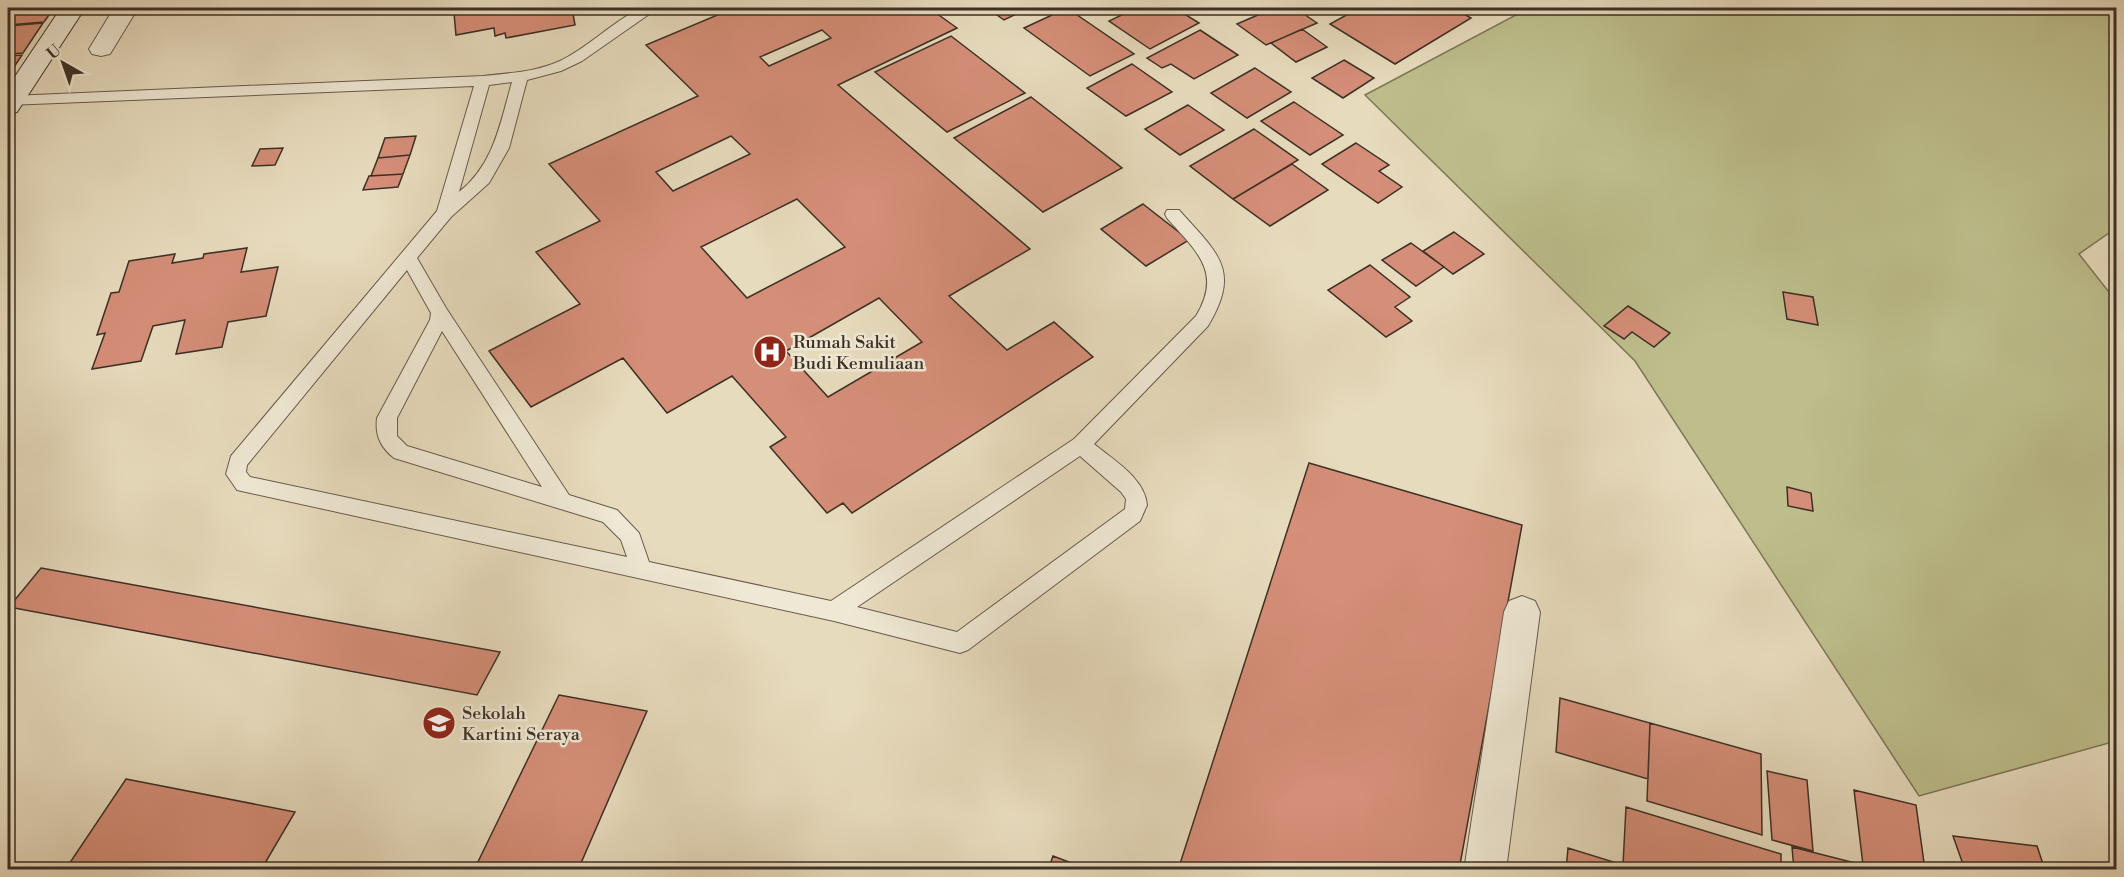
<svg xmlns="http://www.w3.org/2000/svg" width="2124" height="877" font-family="'Libre Bodoni',serif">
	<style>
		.green { fill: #bdbe8c; stroke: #7d7759; stroke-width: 1.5 }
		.building { fill: #d58e78; stroke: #3d3026; stroke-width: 1.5; fill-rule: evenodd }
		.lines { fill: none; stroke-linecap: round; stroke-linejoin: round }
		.service-casing { stroke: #685b4c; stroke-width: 2 }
		.minor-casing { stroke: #685b4c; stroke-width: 2 }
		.secondary-casing { stroke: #3d3026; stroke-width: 2 }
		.service { fill: #efe8d4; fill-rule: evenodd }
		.minor { fill: #efe8d4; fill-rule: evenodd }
		.secondary { fill: #efe8d4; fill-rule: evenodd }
		.labels { text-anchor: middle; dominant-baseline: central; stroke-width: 5; stroke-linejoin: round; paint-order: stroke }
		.poi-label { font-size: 18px; fill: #3d3026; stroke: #efe8d4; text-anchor: start }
	</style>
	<rect width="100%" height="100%" fill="#e7dbbd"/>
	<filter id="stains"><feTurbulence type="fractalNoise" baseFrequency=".00333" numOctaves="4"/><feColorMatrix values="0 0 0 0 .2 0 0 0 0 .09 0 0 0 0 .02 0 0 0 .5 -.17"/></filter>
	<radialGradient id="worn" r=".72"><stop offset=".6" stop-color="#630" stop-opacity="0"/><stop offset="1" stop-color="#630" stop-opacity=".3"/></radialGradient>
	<!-- green -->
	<path class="green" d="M1529,8H2102L2116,20V228L2079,254L2116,301V741L1919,796L1635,361L1365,95Z"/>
	<!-- building -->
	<path class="building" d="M8,8H54L44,22L8,25Z
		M481,8H572L575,25L506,38L505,33L495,36L494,28L456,35L454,13Z
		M734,8H876L885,14L899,8H929L957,28L838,85L1030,249L949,296L1007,350L1054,322L1093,357L852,513L843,503L827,513L770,447L786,437L732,376L667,413L623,358L531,407L489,351L580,304L536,252L600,221L549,164L698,96L646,45ZM822,30L831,38L769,66L760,57ZM731,136L750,154L673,191L656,172ZM797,199L845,247L747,298L701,247ZM879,298L922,342L828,397L786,351Z
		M987,8H1029L1004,20Z
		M1067,8L1134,54L1090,76L1024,28Z
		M1136,8H1175L1199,23L1150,49L1109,21Z
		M1274,8H1295L1317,23L1266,45L1237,24Z
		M1344,8H1457L1455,9L1471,18L1395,64L1330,24L1352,12Z
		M43,23L23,53L8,54V26Z
		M1302,29L1327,47L1296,62L1271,43Z
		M1200,30L1238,55L1194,79L1171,64L1162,68L1147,58Z
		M951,36L1025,93L947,132L875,72Z
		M22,55L8,76V56Z
		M1344,60L1374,78L1343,98L1312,78Z
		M1132,64L1172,92L1126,116L1087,88Z
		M1255,68L1291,92L1247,118L1211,93Z
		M1031,97L1122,168L1043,212L954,138Z
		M1294,102L1343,135L1310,155L1261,121Z
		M1188,105L1224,130L1180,155L1145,129Z
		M1254,129L1298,160L1233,199L1190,166Z
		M416,136L410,155L378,158L385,138Z
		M1356,143L1389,165L1379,171L1402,187L1378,203L1322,164Z
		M283,148L275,165L252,166L260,149Z
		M410,155L403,174L371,176L378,158Z
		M1292,164L1328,190L1270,226L1233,199Z
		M403,174L398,187L363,190L369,176Z
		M1143,204L1189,240L1146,266L1101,229Z
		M1454,232L1484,254L1453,274L1423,251Z
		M1411,243L1444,267L1416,286L1382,260Z
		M247,248L241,272L278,267L266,316L228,322L222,347L176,354L185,320L153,326L141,361L92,369L105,333L97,335L111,293L119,292L129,261L175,254L172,263L203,258L204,254Z
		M1370,265L1410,297L1395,307L1412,321L1386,337L1328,290Z
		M1783,292L1813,297L1818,325L1787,319Z
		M1628,306L1670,333L1654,347L1632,332L1624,339L1604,326Z
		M1309,463L1522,525L1459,870H1178Z
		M1787,487L1811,493L1813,511L1788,506Z
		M41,568L500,652L477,695L9,607Z
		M559,695L647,711L578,870H474Z
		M1560,698L1650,723L1648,779L1556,752Z
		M1650,723L1761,754L1762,835L1647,801Z
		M1767,771L1807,780L1813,851L1772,840Z
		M126,779L295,812L261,870H65Z
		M1854,790L1916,805L1925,870H1794L1792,847L1863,865Z
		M1626,807L1781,854V870H1566L1568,848L1623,865Z
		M1953,836L2037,846L2045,870H1965Z
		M1053,856L1090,870H1048Z"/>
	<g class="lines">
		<!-- service casing -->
		<g class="service-casing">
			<path id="service" d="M641,8H658L582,61L561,71L527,80L509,148L489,183L451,217L417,258L446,308L569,495L617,510L639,533L649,562L831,601L1074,439L1196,316C1223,272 1196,251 1167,218L1165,214L1167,210H1179C1217,253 1242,269 1208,326L1094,444C1112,459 1145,478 1147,505L1140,521L968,650L960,653L834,621L237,490L226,474L231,456L437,211L474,86L8,105V97L11,96L483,76C509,73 536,72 560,61C589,47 612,22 641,8ZM512,82C500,124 494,164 459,192L489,85ZM407,270L431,313L430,320L377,418C375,435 380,447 394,458L603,522L621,540L627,557L250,477L246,472L247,465ZM442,331L542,487L407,446L397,436V418ZM1080,456L1121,492L1126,499L1125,509L957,632L857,607Z"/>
		</g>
		<!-- minor casing -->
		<g class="minor-casing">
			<path id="minor" d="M114,8H138L110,54L101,56L92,54L89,49Z
				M1522,596L1535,601L1540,612L1506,870H1464L1504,612L1509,601Z"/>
		</g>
		<!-- secondary casing -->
		<g class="secondary-casing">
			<path id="secondary" d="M61,8H85L17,112L8,114V87Z"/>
		</g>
		<!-- service -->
		<use href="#service" class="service"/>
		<!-- minor -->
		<use href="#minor" class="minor"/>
		<!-- secondary -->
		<use href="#secondary" class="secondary"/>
	</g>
	<!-- icons -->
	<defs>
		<g id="hospital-disc" transform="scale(1.725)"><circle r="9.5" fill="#8f2418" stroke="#efe8d4"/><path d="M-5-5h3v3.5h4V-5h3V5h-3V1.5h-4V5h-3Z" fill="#fff"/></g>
		<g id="school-disc" transform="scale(1.725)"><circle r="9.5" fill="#8f2418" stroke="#efe8d4"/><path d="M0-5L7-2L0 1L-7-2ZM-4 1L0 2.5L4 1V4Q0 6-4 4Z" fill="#fff"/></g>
	</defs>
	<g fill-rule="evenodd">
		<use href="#hospital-disc" x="770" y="352"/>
		<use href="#school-disc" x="439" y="723"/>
	</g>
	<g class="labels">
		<!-- poi labels -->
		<g class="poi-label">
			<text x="793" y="342">Rumah Sakit<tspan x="793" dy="21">Budi Kemuliaan</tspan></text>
			<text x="462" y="713">Sekolah<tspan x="462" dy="21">Kartini Seraya</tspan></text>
		</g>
	</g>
	<!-- margin -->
	<rect width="2124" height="877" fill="none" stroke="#e7dbbd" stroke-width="30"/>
	<rect x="9" y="9" width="2106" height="859" fill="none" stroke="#3d3026" stroke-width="3"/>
	<rect x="15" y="15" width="2094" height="847" fill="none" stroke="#3d3026" stroke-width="1.5"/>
	<!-- north arrow -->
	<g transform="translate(63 63) rotate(320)" stroke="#efe8d4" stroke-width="4.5" paint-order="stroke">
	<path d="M0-4.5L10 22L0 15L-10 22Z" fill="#3d3026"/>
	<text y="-9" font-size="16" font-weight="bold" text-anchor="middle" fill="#3d3026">U</text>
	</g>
	<rect width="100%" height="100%" filter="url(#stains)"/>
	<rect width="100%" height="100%" fill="url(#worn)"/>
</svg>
